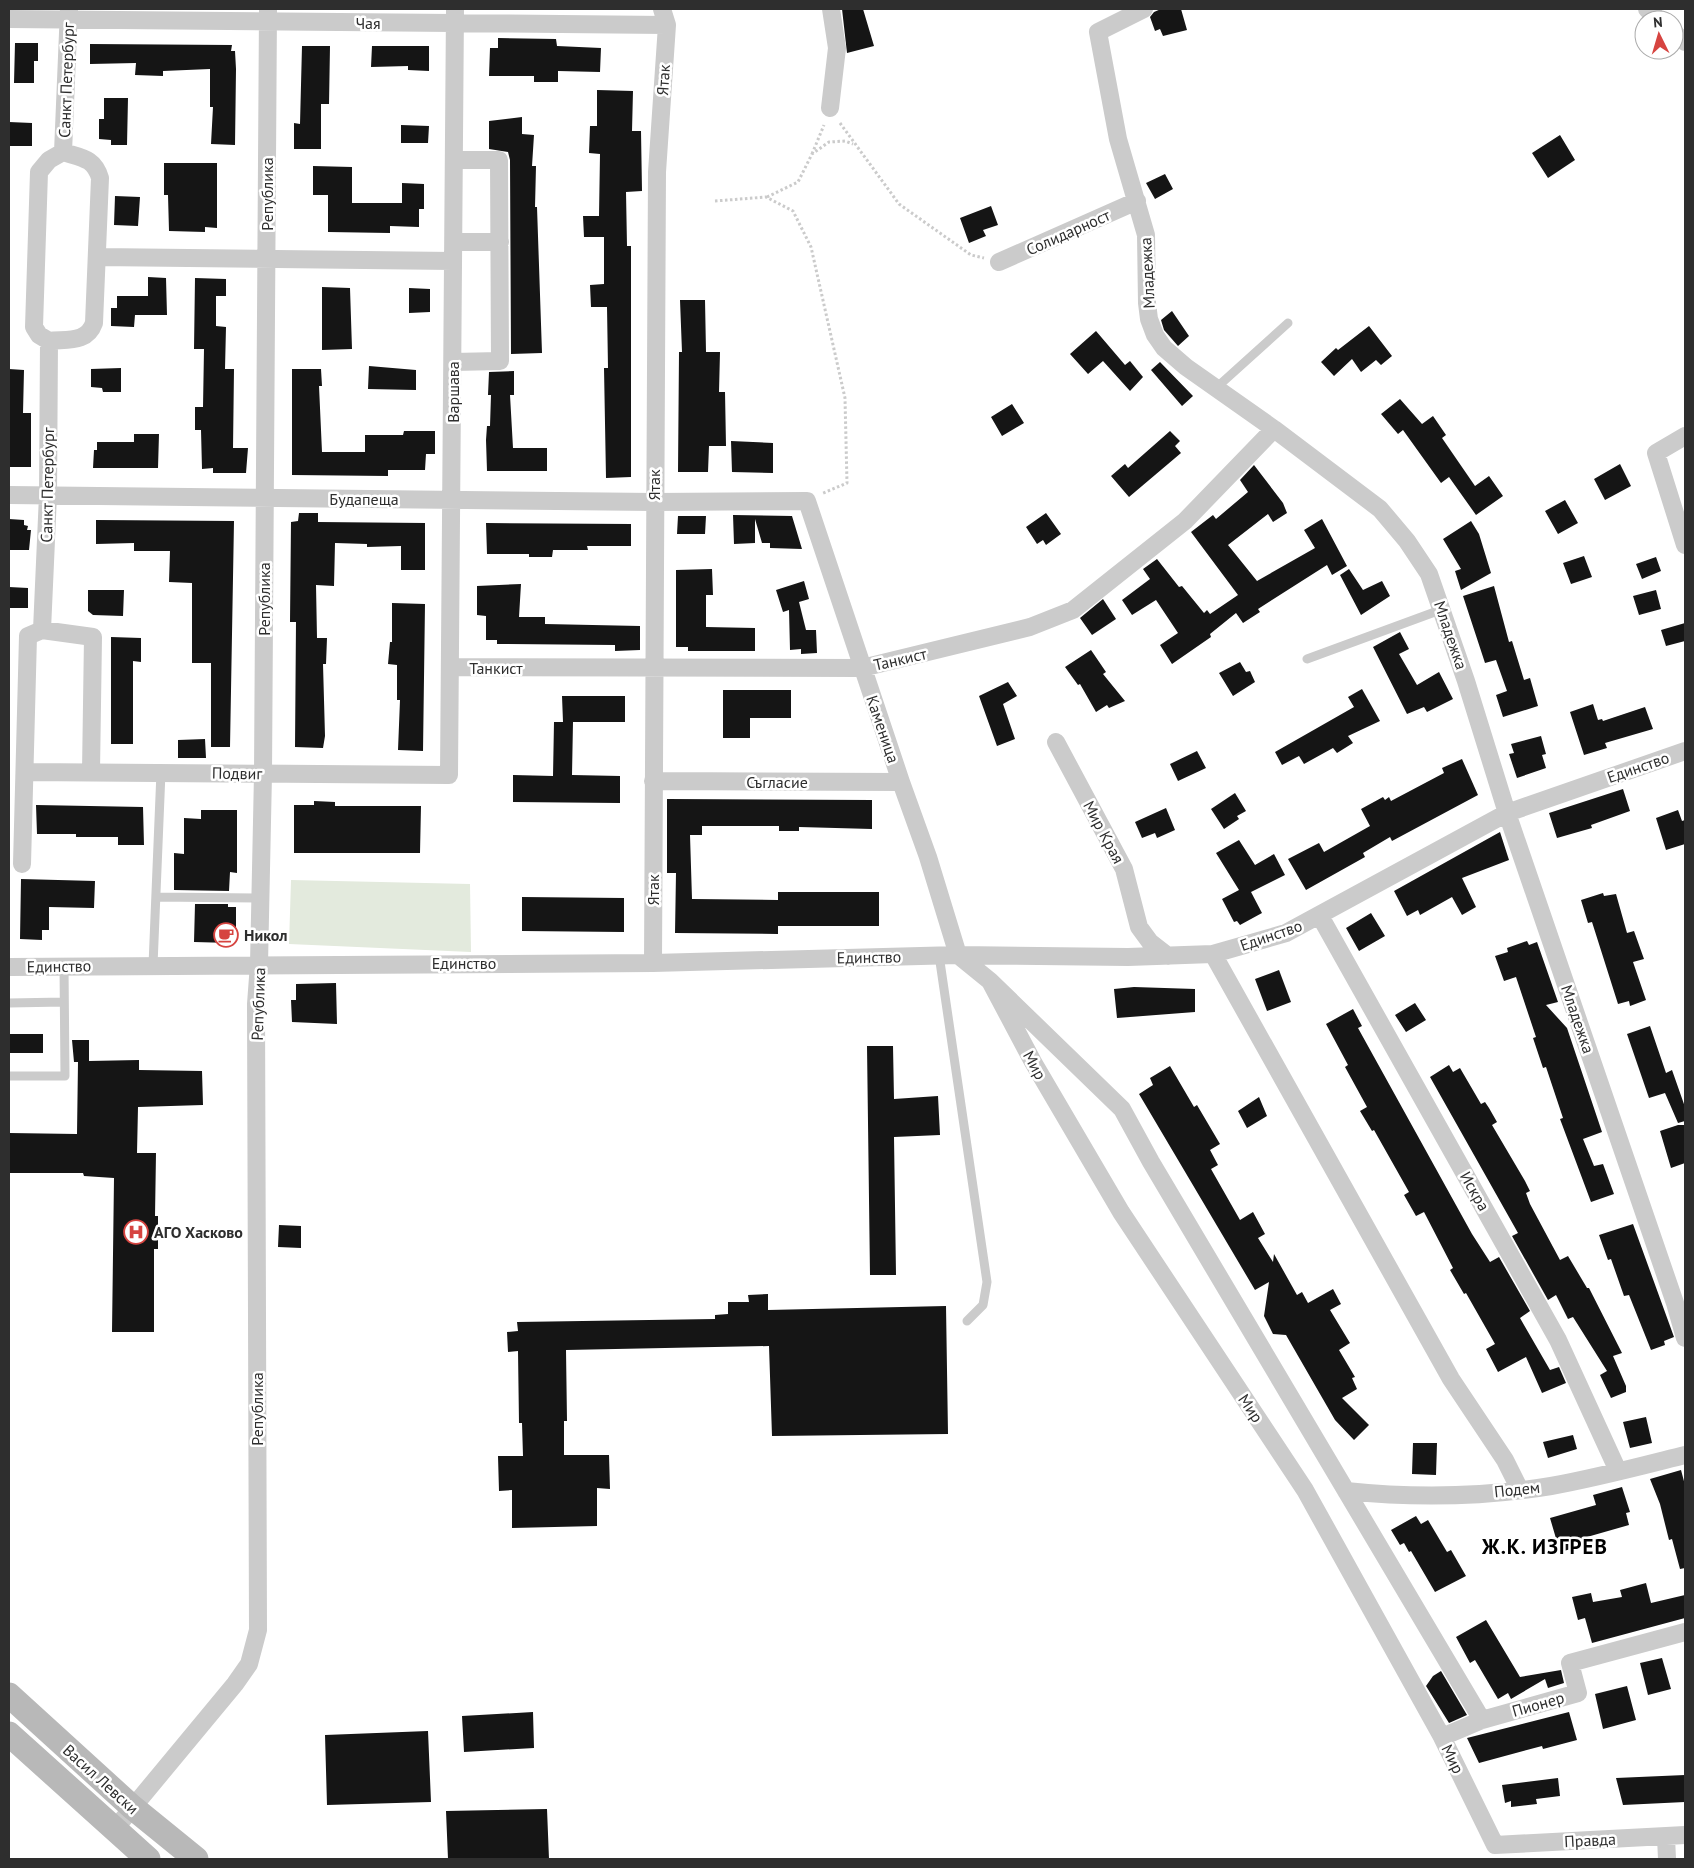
<svg xmlns="http://www.w3.org/2000/svg" width="1694" height="1868" font-family="'PT Sans',sans-serif">
	<style>
		.green { fill: #e3eadd }
		.building { fill: #151515 }
		.lines { fill: none; stroke-linecap: round; stroke-linejoin: round }
		.path { stroke: #cbcbcb; stroke-width: 3; stroke-dasharray: 2.5 2.5; stroke-linecap: butt }
		.service { stroke: #cbcbcb; stroke-width: 9 }
		.minor { stroke: #cbcbcb; stroke-width: 18 }
		.secondary { stroke: #b8b8b8; stroke-width: 25 }
		.labels { text-anchor: middle; dominant-baseline: central; stroke-width: 5; stroke-linejoin: round; paint-order: stroke }
		.street-label { font-size: 16px; fill: #2e2e2e; stroke: #fff }
		.poi-label { font-size: 16px; font-weight: bold; fill: #2e2e2e; stroke: #fff; text-anchor: start }
		.district-label { font-size: 21px; font-weight: bold; letter-spacing: 1px; fill: #000; stroke: #fff }
	</style>
	<rect width="100%" height="100%" fill="#fff"/>
	<!-- green -->
	<path class="green" d="M291,880L470,884L471,952L289,944Z"/>
	<!-- building -->
	<path class="building" d="M842,9H863L874,46L847,53Z
		M1161,9H1181L1187,30L1163,36L1160,29L1155,31L1150,17L1154,12Z
		M498,38L556,39L557,46L601,48L600,72L558,71V82H534V76H489L490,48H498Z
		M15,43H38V61H34V83H14Z
		M90,44L232,45L231,51H235L236,69L235,145L211,144L213,107H210V69L163,71V76L135,75L136,63L90,64Z
		M302,46H330L329,104H321V149H294V123L300,124Z
		M372,46H429V71L408,70V66L371,67Z
		M597,90L633,91L632,131H641L642,191L626,192L627,246H631V477L606,478L604,368H608L607,307H591L590,285L604,284V237H584L583,216H599L600,154L589,153L590,126H597Z
		M104,98H128L127,145H111V140L99,139V119H104Z
		M522,117V134L534,135L532,166H536L535,207H537L542,353L511,354L510,160L508,152L489,149V121Z
		M9,122L32,123V146H9Z
		M401,125L429,126L428,143H401Z
		M1560,135L1575,160L1548,178L1532,153Z
		M164,163H217V228L205,227V232L169,231L168,195H164Z
		M313,166L352,167V203H402V183L424,184V209H419V227L390,226V233L328,232V195H313Z
		M1165,174L1173,189L1155,199L1146,183Z
		M115,196L140,197L138,226L114,225Z
		M991,206L998,225L983,230L986,236L969,243L960,218Z
		M148,277L166,278L167,315H135L134,327L111,326V308H117V296H148Z
		M195,278L226,279V296H216V326L226,327L225,369H234L233,448H248L246,473H213V468L202,469L201,430H195V407H203L204,349H194Z
		M322,287L350,288L352,349L322,350Z
		M409,288L430,289V312L409,313Z
		M680,300H705L706,352H720L719,392H725L726,446H709L708,472H678L679,352H682Z
		M1172,311L1189,336L1178,346L1164,330L1161,320Z
		M1369,326L1392,356L1381,365L1376,360L1361,372L1352,359L1334,376L1321,362L1336,348L1338,350Z
		M1096,331L1125,365L1130,361L1143,377L1130,391L1103,361L1088,374L1070,354Z
		M1160,362L1193,396L1182,406L1151,370Z
		M369,366L416,370V390L368,389Z
		M121,368V392H103L102,388L91,387V369Z
		M9,369L24,370L23,413H31V467H10Z
		M292,369H321L322,386H319L322,452H365V435H403L404,431H435V454H426L425,470H388V476L292,475Z
		M514,371V395H510L513,448H547V471H487L486,440L487,426H490L491,395H488L489,372Z
		M1400,399L1422,424L1433,416L1446,435L1442,438L1475,486L1489,476L1503,496L1476,515L1449,477L1441,483L1403,430L1398,434L1381,414Z
		M1012,404L1024,423L1002,436L991,417Z
		M1170,431L1180,441L1175,446L1181,453L1129,497L1111,476L1125,464L1128,468Z
		M134,434H159L158,468H93L94,450H97V442H134Z
		M731,441L773,443V473L732,472Z
		M1620,464L1631,486L1605,500L1594,479Z
		M1254,465L1283,503L1287,513L1273,522L1268,514L1228,545L1257,581L1315,548L1304,530L1322,519L1347,566L1332,575L1327,565L1258,609L1260,612L1243,623L1236,613L1210,634L1211,637L1172,664L1160,645L1178,633L1156,600L1132,615L1122,600L1150,579L1143,569L1157,559L1179,587L1182,586L1204,613L1207,610L1210,614L1238,595L1191,532L1213,515L1216,519L1248,492L1240,480Z
		M1565,500L1578,523L1558,534L1545,511Z
		M299,513H318V522L425,523V570H401V546L367,547V544L335,543L334,586L316,585L317,638H327L326,664H323L325,736L323,748L295,747L296,622H290L291,522L298,521Z
		M1046,513L1061,534L1046,545L1043,540L1037,544L1026,527Z
		M733,515L792,516L802,549L770,548V543H762L755,519V543L734,544Z
		M678,516H706L705,534H677Z
		M9,519L24,520V525L28,526L27,530H31L29,550H9Z
		M96,520L234,521L230,747H211V663H192V583L169,582L170,551H134V543L96,544Z
		M1471,521L1479,534L1491,573L1461,590L1455,571L1461,569L1443,539Z
		M486,523L631,524V546H587L588,550H553L552,557H529V554H487Z
		M1584,556L1592,577L1571,584L1563,563Z
		M1656,557L1661,571L1642,579L1636,564Z
		M712,569L713,595H706V627L755,628V651H688V647H676V570Z
		M1349,569L1363,590L1382,581L1390,596L1361,615L1340,575Z
		M804,581L809,599L799,602L806,630H816L817,653L801,654V649L790,650L789,610L783,612L776,590Z
		M521,584L519,617H545V624L640,626V650L615,651V645L497,644V640H486V616L477,615V586Z
		M1494,586L1509,642L1512,641L1524,680L1530,678L1538,706L1503,717L1496,695L1507,691L1496,660L1485,663L1463,596Z
		M9,587L28,588V608H9Z
		M88,590H124L123,616L93,615L88,611Z
		M1656,590L1661,609L1639,615L1633,596Z
		M1103,599L1116,619L1092,635L1080,618Z
		M392,603L425,604L423,751L398,750L400,700H397V665L388,664L390,642H392Z
		M1685,623V641L1666,646L1661,630Z
		M1400,632L1409,649L1399,654L1417,685L1439,672L1453,699L1427,712L1424,707L1407,714L1373,647Z
		M111,637L141,638V662L133,661V744H111Z
		M1091,650L1106,672L1103,674L1125,701L1109,708L1107,705L1096,712L1080,684L1078,685L1065,667Z
		M1240,662L1246,672L1250,671L1255,682L1233,696L1219,673Z
		M1008,682L1017,696L1003,704L1015,739L997,746L979,696Z
		M1362,689L1380,721L1348,736L1353,743L1337,753L1333,748L1304,764L1299,756L1282,765L1275,752L1354,707L1348,697Z
		M723,690H791V718H750V738H723Z
		M562,696H625V722H573L572,775L620,776V803L513,802V775L553,776L554,722H563Z
		M1593,704L1598,720L1602,719L1603,721L1645,707L1653,729L1605,743L1607,748L1584,755L1570,712Z
		M1541,736L1546,754L1542,755L1546,768L1517,778L1509,754L1514,753L1511,744Z
		M205,739L206,758H178V740Z
		M1197,751L1206,768L1178,781L1170,764Z
		M1462,759L1478,795L1392,841L1390,837L1363,853L1365,857L1306,890L1288,859L1319,843L1324,852L1370,826L1361,809L1383,797L1385,800L1389,797L1391,801L1444,773L1442,768Z
		M1623,789L1630,811L1591,825L1592,828L1557,838L1549,813Z
		M1235,793L1246,811L1237,816L1239,819L1224,829L1211,809Z
		M667,799L872,800V829L799,827V831H779V826H702V835H690L692,899L778,900V892H879V926H778V934L675,933L676,873H667Z
		M314,801L335,802V806H421L420,853H294V805H314Z
		M36,805L143,807L144,845H118V837H76V834H37Z
		M1166,808L1175,830L1157,838L1155,833L1142,838L1135,822Z
		M201,810H237V873L230,872L229,891L174,890V853L184,854V818L201,819Z
		M1678,810L1682,821L1685,820V844L1666,850L1656,818Z
		M1500,832L1509,860L1462,878L1476,907L1462,915L1452,897L1420,915L1418,910L1407,916L1394,891Z
		M1239,840L1255,865L1274,854L1285,875L1251,892L1262,913L1240,925L1237,921L1234,922L1222,899L1239,890L1216,853Z
		M21,879L95,881L94,908L49,907V930H42V940L20,939Z
		M1603,893L1604,896L1616,894L1627,933L1634,931L1644,959L1633,962L1646,1000L1630,1006L1629,1001L1618,1004L1592,922L1588,923L1581,900Z
		M522,897L624,898V932L522,931Z
		M195,904H228V907H236V938L231,943L194,942Z
		M1371,913L1385,936L1359,951L1346,928Z
		M1527,941L1529,945L1537,942L1558,1002L1546,1005L1567,1028L1602,1132L1583,1139L1594,1166L1603,1164L1614,1194L1591,1202L1560,1119L1563,1118L1546,1067L1543,1068L1533,1038L1536,1037L1516,977L1504,981L1495,956L1508,952L1507,948Z
		M1279,970L1291,1002L1267,1011L1255,979Z
		M336,983L337,1024L292,1022L291,1000H296V984Z
		M1134,987L1195,989V1012L1117,1018L1114,989Z
		M1415,1003L1426,1020L1406,1032L1395,1015Z
		M1353,1009L1362,1026L1358,1028L1472,1234L1490,1262L1499,1257L1530,1311L1520,1318L1550,1370L1559,1367L1566,1383L1542,1393L1526,1357L1498,1372L1486,1349L1495,1344L1466,1293L1464,1294L1450,1270L1453,1268L1424,1212L1416,1216L1404,1195L1409,1192L1374,1130L1372,1131L1360,1111L1367,1107L1345,1067L1348,1065L1326,1024Z
		M1650,1026L1666,1073L1672,1070L1685,1107V1121L1678,1123L1665,1093L1649,1098L1627,1034Z
		M9,1034H43V1053H9Z
		M72,1040H89V1061L139,1060V1070L202,1071L203,1105L138,1107L137,1153H156L155,1216H158V1249H154V1332H112L114,1178L84,1176L83,1173H9V1133L77,1134L78,1062H74Z
		M867,1046H893L894,1099L938,1096L940,1135L894,1137L896,1275H870Z
		M1449,1065L1453,1072L1460,1068L1481,1104L1485,1102L1489,1108L1497,1122L1492,1125L1525,1181L1530,1191L1526,1193L1530,1204L1560,1260L1568,1256L1587,1288H1589L1622,1353L1613,1356L1626,1386V1392L1611,1398L1600,1375L1607,1371L1573,1317L1568,1319L1556,1295L1548,1300L1512,1236L1518,1233L1430,1077Z
		M1170,1066L1194,1107L1197,1105L1220,1144L1210,1150L1218,1165L1211,1169L1240,1220L1253,1212L1265,1234L1258,1238L1273,1262L1274,1254L1297,1295L1302,1292L1308,1303L1333,1289L1341,1304L1330,1310L1350,1343L1339,1350L1355,1377L1352,1378L1357,1389L1342,1398L1369,1425L1354,1440L1335,1420L1286,1335L1273,1334L1264,1316L1269,1282L1255,1290L1139,1094L1153,1085L1150,1078Z
		M1259,1097L1267,1116L1247,1128L1238,1111Z
		M1678,1125H1685V1163L1671,1168L1660,1131Z
		M1633,1224L1674,1337L1664,1341L1665,1345L1651,1350L1629,1295L1624,1296L1611,1259L1608,1260L1599,1235Z
		M279,1225L301,1226V1248L278,1247Z
		M768,1294V1310L946,1306L948,1434L772,1436L769,1346L566,1350L567,1421H564V1455H609L610,1489L597,1488V1526L512,1528V1490L499,1491L498,1456H523L522,1423H519L518,1351L508,1352L507,1332L518,1331L517,1322L715,1319V1315L728,1314V1302H749L748,1295Z
		M1646,1417L1652,1443L1630,1448L1623,1422Z
		M1573,1435L1577,1449L1548,1458L1543,1442Z
		M1413,1443H1437L1436,1475L1412,1474Z
		M1681,1470L1685,1485V1568L1680,1569L1672,1539L1669,1540L1660,1504L1650,1479Z
		M1622,1487L1630,1512L1626,1513L1629,1525L1587,1537L1589,1544L1560,1552L1550,1518L1596,1505L1593,1495Z
		M1416,1516L1421,1524L1428,1520L1447,1552L1451,1550L1466,1576L1435,1592L1411,1551L1409,1552L1404,1543L1400,1545L1391,1530Z
		M1646,1583L1651,1603L1685,1595V1618L1592,1643L1585,1618L1578,1620L1572,1597L1591,1593L1593,1602L1622,1597L1620,1590Z
		M1486,1620L1520,1677L1561,1670L1564,1683L1548,1688L1545,1679L1511,1699L1508,1693L1498,1699L1475,1660L1470,1663L1456,1637Z
		M1662,1658L1671,1689L1648,1695L1640,1663Z
		M1441,1671L1467,1715L1449,1723L1426,1686L1433,1676Z
		M1627,1686L1636,1720L1603,1729L1595,1694Z
		M533,1712L534,1748L464,1752L462,1716Z
		M1569,1712L1577,1740L1543,1749L1542,1746L1479,1763L1467,1738Z
		M428,1731L431,1802L327,1805L325,1735Z
		M1685,1775V1802L1623,1805L1616,1778Z
		M1558,1778L1560,1796L1536,1799L1537,1804L1511,1807V1801L1505,1803L1502,1785Z
		M547,1809L549,1859H448L446,1811Z"/>
	<g class="lines">
		<!-- path -->
		<path class="path" d="M840,123L899,204L971,255L984,258
			M812,154L824,125
			M767,197L798,182L812,154L829,142L845,141L853,144
			M715,201L766,197L793,211L811,247L845,398L847,483L821,494"/>
		<!-- service -->
		<path class="service" d="M1216,388L1288,323
			M1307,659L1443,609
			M156,897L261,898
			M939,955L987,1282L983,1305L967,1321
			M153,965L161,772
			M9,1003L64,1002
			M9,1076H65L64,966"/>
		<!-- minor -->
		<path class="minor" d="M1144,9L1098,32L1118,139L1146,235L1147,303L1149,319L1155,335L1164,348L1186,367L1274,429L1380,509L1407,541L1429,574L1466,681L1507,813L1675,1303L1685,1338
			M1647,9L1659,20
			M9,19L667,25
			M1674,33L1685,42
			M830,108L837,48L831,9
			M454,242H500
			M98,257L453,261
			M999,262L1137,201
			M49,341L39,335L34,327L39,172L49,160L63,152L69,9
			M453,362L500,361L499,160H454
			M1685,436L1656,453L1685,545
			M9,495L654,502L807,501L901,782L928,857L958,955
			M42,630L48,495L49,341C68,339 87,343 94,323L100,178C94,158 82,158 63,152
			M451,667L862,668L1030,627L1073,610L1185,521L1274,429
			M1056,742L1124,869L1139,927L1150,942L1168,956
			M25,772L449,775L455,9
			M653,781L901,782
			M22,864L28,636L42,630L93,637L91,772
			M1320,916L1558,1340L1618,1471
			M1213,954L1451,1379L1505,1460L1520,1490
			M958,955L990,981L1122,1109L1151,1162L1482,1720
			M653,963L657,172L667,25L662,9
			M9,967L653,963L958,955L1128,957L1213,954L1286,933L1507,813L1685,751
			M990,981L1033,1062L1121,1212L1305,1490L1442,1737L1495,1845L1685,1835
			M1346,1491C1413,1498 1484,1497 1551,1486C1596,1478 1641,1466 1685,1455
			M1442,1737L1482,1720L1578,1693L1570,1663L1685,1632
			M114,1830L235,1684L249,1664L258,1630L256,1004L259,964L263,774L268,9
			M1666,1837L1667,1859"/>
		<!-- secondary -->
		<path class="secondary" d="M9,1695L132,1807L196,1859
			M9,1734L148,1859"/>
	</g>
	<!-- icons -->
	<defs>
		<g id="cafe-ring" transform="scale(1.25)"><circle r="9.5" fill="#fff" stroke="#d64440" stroke-width="1.5"/><path d="M-5.5-4.5H6V0H3Q3 3.5 0 3.5H-2.5Q-5.5 3.5-5.5 0ZM3-3.2v2h1.7v-2ZM-6 4.5H4V6H-6Z" fill="#d64440"/></g>
		<g id="hospital-ring" transform="scale(1.25)"><circle r="9.5" fill="#fff" stroke="#d64440" stroke-width="1.5"/><path d="M-5-5h3v3.5h4V-5h3V5h-3V1.5h-4V5h-3Z" fill="#d64440"/></g>
	</defs>
	<g fill-rule="evenodd">
		<use href="#cafe-ring" x="226" y="935"/>
		<use href="#hospital-ring" x="136" y="1232"/>
	</g>
	<g class="labels">
		<!-- street labels -->
		<g class="street-label">
			<text x="368" y="23">Чая</text>
			<text transform="translate(66 80) rotate(-88)">Санкт Петербург</text>
			<text transform="translate(663 80) rotate(-86)">Ятак</text>
			<text transform="translate(267 194) rotate(-90)">Република</text>
			<text transform="translate(1068 232) rotate(-24)">Солидарност</text>
			<text transform="translate(1147 273) rotate(-93)">Младежка</text>
			<text transform="translate(453 392) rotate(-90)">Варшава</text>
			<text transform="translate(47 485) rotate(-89)">Санкт Петербург</text>
			<text transform="translate(654 485) rotate(-90)">Ятак</text>
			<text x="364" y="499">Будапеща</text>
			<text transform="translate(264 599) rotate(-90)">Република</text>
			<text transform="translate(1451 635) rotate(71)">Младежка</text>
			<text transform="translate(900 659) rotate(-13)">Танкист</text>
			<text x="496" y="668">Танкист</text>
			<text transform="translate(883 729) rotate(71)">Каменица</text>
			<text transform="translate(1638 767) rotate(-19)">Единство</text>
			<text transform="translate(237 773) rotate(1)">Подвиг</text>
			<text x="777" y="782">Съгласие</text>
			<text transform="translate(1104 832) rotate(62)">Мир Края</text>
			<text transform="translate(653 890) rotate(-90)">Ятак</text>
			<text transform="translate(1271 935) rotate(-19)">Единство</text>
			<text transform="translate(869 957) rotate(-1)">Единство</text>
			<text x="464" y="963">Единство</text>
			<text transform="translate(59 966) rotate(-1)">Единство</text>
			<text transform="translate(258 1004) rotate(-88)">Република</text>
			<text transform="translate(1578 1019) rotate(71)">Младежка</text>
			<text transform="translate(1035 1065) rotate(61)">Мир</text>
			<text transform="translate(1475 1191) rotate(60)">Искра</text>
			<text transform="translate(1251 1408) rotate(56)">Мир</text>
			<text transform="translate(257 1409) rotate(-90)">Република</text>
			<text transform="translate(1517 1489) rotate(-6)">Подем</text>
			<text transform="translate(1538 1704) rotate(-16)">Пионер</text>
			<text transform="translate(1453 1759) rotate(64)">Мир</text>
			<text transform="translate(101 1779) rotate(42)">Васил Левски</text>
			<text transform="translate(1590 1840) rotate(-3)">Правда</text>
		</g>
		<!-- poi labels -->
		<g class="poi-label">
			<text x="244" y="935">Никол</text>
			<text x="154" y="1232">АГО Хасково</text>
		</g>
		<!-- district labels -->
		<g class="district-label">
			<text x="1545" y="1546">Ж.К. ИЗГРЕВ</text>
		</g>
	</g>
	<!-- border -->
	<rect width="1694" height="1868" fill="none" stroke="#2e2e2e" stroke-width="20"/>
	<!-- north arrow -->
	<g transform="translate(1659 35) rotate(355)"><circle r="24" fill="#ffffff" stroke="#ababab"/>
	<path d="M0-4L9 19L0 12L-9 19Z" fill="#d64440"/>
	<text y="-8" font-size="14" font-weight="bold" text-anchor="middle" fill="#2e2e2e">N</text>
	</g>
</svg>
